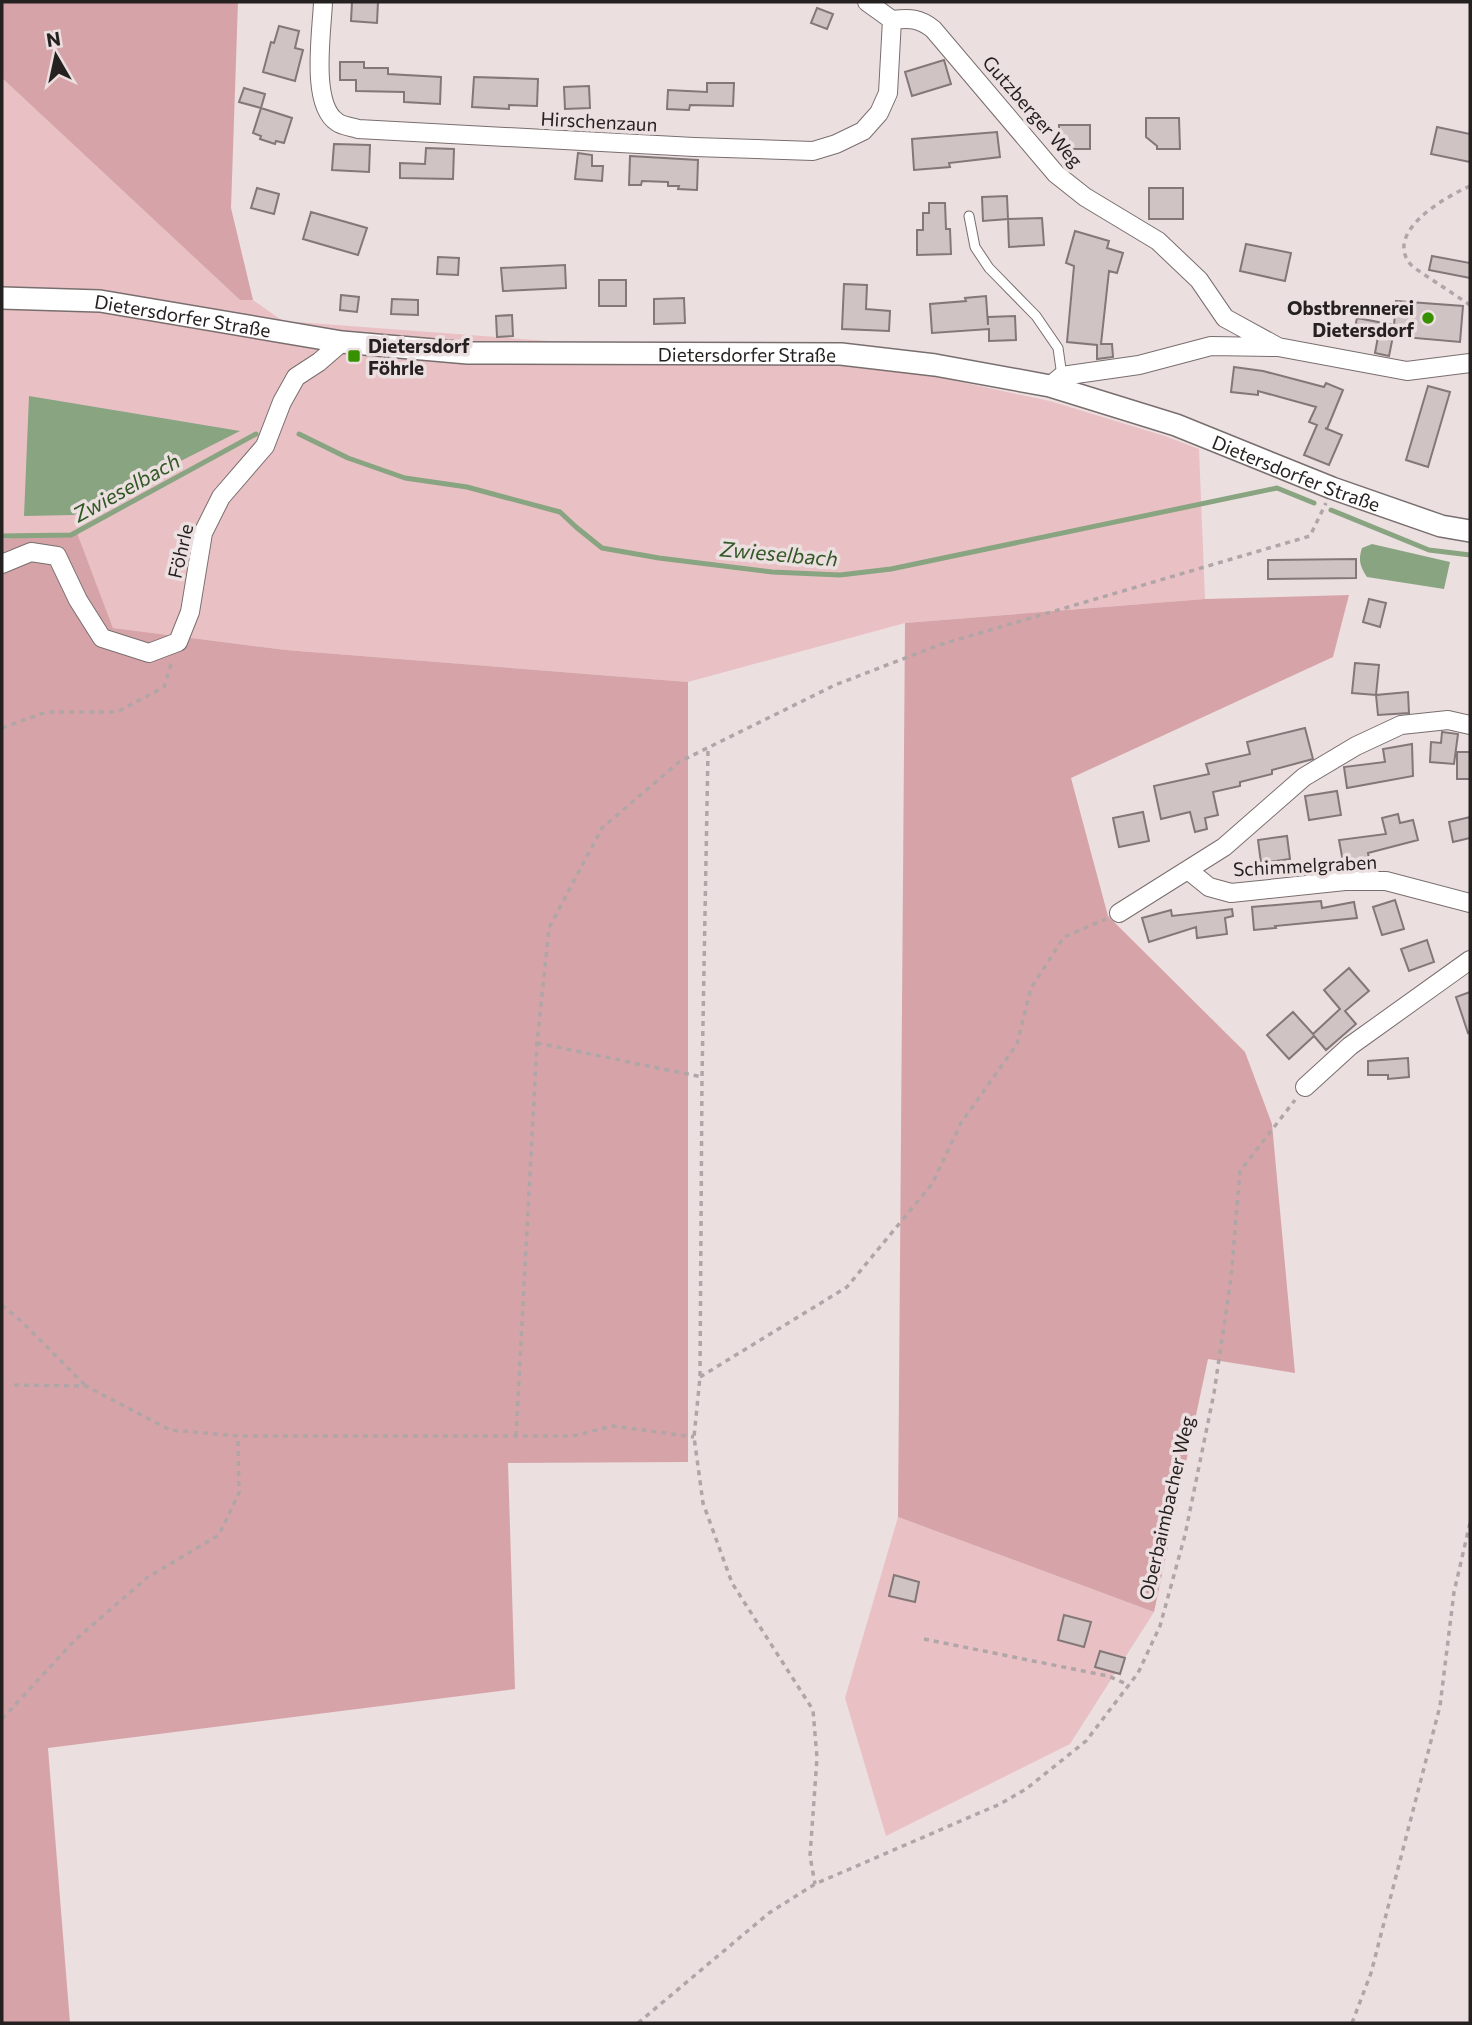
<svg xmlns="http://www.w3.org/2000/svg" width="1472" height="2025" font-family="Commissioner,sans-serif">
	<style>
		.green { fill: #e9c1c4 }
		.forest { fill: #d6a4a8 }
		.water { fill: #88a480 }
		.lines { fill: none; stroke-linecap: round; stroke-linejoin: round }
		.stream { stroke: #88a480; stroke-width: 5 }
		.building { fill: #cfc3c4; stroke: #837778; stroke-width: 2 }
		.service-casing { stroke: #796e6e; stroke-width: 11 }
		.minor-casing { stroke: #796e6e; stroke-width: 20 }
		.tertiary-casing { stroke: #796e6e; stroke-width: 24 }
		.path { stroke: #b1a6a7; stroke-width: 3.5; stroke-dasharray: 5 5; stroke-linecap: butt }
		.service { stroke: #fff; stroke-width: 9 }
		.minor { stroke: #fff; stroke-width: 18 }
		.tertiary { stroke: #fff; stroke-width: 21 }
		.poi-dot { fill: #379000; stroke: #ecdfe0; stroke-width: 2.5 }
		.labels { text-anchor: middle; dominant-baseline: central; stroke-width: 7; stroke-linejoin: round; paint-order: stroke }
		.street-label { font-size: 19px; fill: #262121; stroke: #ecdfe0 }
		.poi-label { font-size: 19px; font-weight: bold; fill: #262121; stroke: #ecdfe0; text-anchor: end }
		.water-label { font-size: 21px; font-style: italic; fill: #325826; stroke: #ecdfe0 }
	</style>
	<rect width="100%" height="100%" fill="#ecdfe0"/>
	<!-- green -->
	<path class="green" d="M2,78L240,300H253L283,321L549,341L811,350L1050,401L1165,436L1199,449L1205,599L905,623L688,682L286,650L113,628L77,534L2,539Z
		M898,1517L1154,1612L1070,1744L886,1836L845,1698Z"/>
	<!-- forest -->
	<path class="forest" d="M2,2H238L231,208L253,300H240L2,78Z
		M77,533L113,628L286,650L688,682V1462L508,1463L515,1689L48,1748L70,2023H2V539Z
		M1349,595L1333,657L1071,778L1108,916L1245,1052L1272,1124L1295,1373L1208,1359L1154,1612L898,1517L905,623L1205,599Z"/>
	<!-- water -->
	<path class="water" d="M29,396L240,431L74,515L24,516Z
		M1372,544L1450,562L1444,589L1367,577C1360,566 1358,560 1362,548Z"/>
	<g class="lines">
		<!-- stream -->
		<path class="stream" d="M299,434L348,458L405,478L467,487L560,512L576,527L602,548L659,558L772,572L840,575L891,569L1277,488L1314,503
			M1331,510L1429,550L1470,555
			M2,536L71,535L256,434"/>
	</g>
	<!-- building -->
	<path class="building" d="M352,2H378L377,23L351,21Z
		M817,8L833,14L827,29L811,23Z
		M279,26L299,31L295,48L303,50L295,81L263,72L271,42L274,43Z
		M944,60L951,84L912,96L905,72Z
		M340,62H364V68H388V74L441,77L440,104L404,102V92L356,91V80H340Z
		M474,77L538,79L537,106L509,105V109L472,107Z
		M707,83H734L733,106L690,105L689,110L667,109L668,90L707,92Z
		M589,86L590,108L565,109L564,87Z
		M244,88L265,94L261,108L239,102Z
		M261,108L292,118L284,143L276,141L275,144L260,139L261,136L253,133Z
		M1146,118H1179L1180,149H1157V146L1146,137Z
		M1059,125H1090V149H1059Z
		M1437,127L1470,134V162L1431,154Z
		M997,132L1000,157L949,163L950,167L914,170L912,139Z
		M334,144L370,145L369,172L332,170Z
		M426,148L454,149L453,179L400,178V163L425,164Z
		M578,153L592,155V166H603L602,181L575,179Z
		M630,156L698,160L697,190L678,189L679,186H668V182L642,181L641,185H629Z
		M257,188L279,194L274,214L251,208Z
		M1149,188H1183V219H1149Z
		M1007,196L1008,219L983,221L982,197Z
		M929,203H945L946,229H950L951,254L917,255V230H923V213H929Z
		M311,212L367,228L358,255L303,239Z
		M1042,218L1044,245L1009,247L1008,219Z
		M1075,231L1109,241L1107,248L1123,253L1117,273L1109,271L1101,344H1112L1113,357L1097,359V345L1067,342L1074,266L1066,263Z
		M1246,244L1291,253L1285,281L1240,271Z
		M1432,256L1470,263V278L1429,270Z
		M438,257L459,258L458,275L437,274Z
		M565,265L566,288L503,291L501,268Z
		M599,280H626V306H599Z
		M844,284L867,285L866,309L890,311L889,331L842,329Z
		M341,295L359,297L357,312L340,310Z
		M986,296L988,325V317L1015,316L1016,340L989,341V329L932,333L930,304L966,301L965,298Z
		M684,298L685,323L654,324V299Z
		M392,299L418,300V315L391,314Z
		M1396,301L1463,306L1460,342L1393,336L1389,356L1375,353L1378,337L1354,332L1357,318L1394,325Z
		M512,315L513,336L497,337L496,316Z
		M1234,367L1263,371L1324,387L1326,383L1343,390L1327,429L1325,428L1342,435L1329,465L1304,455L1317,425L1309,422L1316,407L1258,391V395L1231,392Z
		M1428,386L1450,392L1428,467L1406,460Z
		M1356,559V578L1268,579V560Z
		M1369,599L1386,603L1380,627L1363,622Z
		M1355,663L1379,665L1376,695L1352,693Z
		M1408,692L1409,713L1378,715L1376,695Z
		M1305,728L1313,759L1272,770V774L1240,782V786L1213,792L1218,815L1205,818L1207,829L1195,832L1190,812L1161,819L1154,786L1209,774L1206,764L1250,754L1247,742Z
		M1442,732L1458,734L1454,764L1430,762L1431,742L1441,743Z
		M1412,744L1413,776L1347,788L1344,767L1385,762L1383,749Z
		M1457,752H1470V779H1457Z
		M1337,791L1341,815L1309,820L1305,796Z
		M1143,812L1149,841L1119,847L1113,818Z
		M1398,814L1400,823L1413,820L1418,840L1368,853L1369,859L1343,862L1339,840L1386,834L1382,818Z
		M1470,817V838L1453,842L1449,822Z
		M1287,836L1290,859L1261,863L1258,840Z
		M1395,900L1404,929L1382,935L1373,907Z
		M1321,901L1322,908L1354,902L1357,918L1275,926L1276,928L1254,930L1252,907Z
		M1232,909L1233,916L1225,918L1227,934L1197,938L1196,927L1149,942L1142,918L1171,910L1172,916Z
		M1427,940L1434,962L1409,971L1401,949Z
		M1349,968L1369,991L1345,1011L1356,1024L1326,1050L1314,1036L1289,1059L1267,1035L1293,1012L1313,1034L1340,1009L1324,990Z
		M1470,992V1032L1468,1033L1456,997Z
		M1408,1058L1409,1077L1388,1079V1075H1368V1061Z
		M894,1575L919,1582L915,1602L889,1596Z
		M1064,1615L1091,1622L1084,1647L1058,1640Z
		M1100,1651L1125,1658L1120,1674L1095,1667Z"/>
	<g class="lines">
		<!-- service casing -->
		<g class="service-casing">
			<path id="service" d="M969,216L975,247L989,268L1036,316L1058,348L1062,376"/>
		</g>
		<!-- minor casing -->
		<g class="minor-casing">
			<path id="minor" d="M323,2C322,31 310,104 337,122C342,126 352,127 358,129L694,147L813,151L836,144L863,131L879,113L888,93L892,20
				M867,2L892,20C910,18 919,18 933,29L1056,174L1085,197L1158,241L1199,280L1225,318L1278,347
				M1050,386L1062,376L1139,365L1211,346L1278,347L1407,371L1470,363
				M2,564L31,552L57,556L78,600L102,638L149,653L178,642L190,612L203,533L221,497L265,446L282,402L296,377L319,362L342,342
				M1188,870L1209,887L1231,893L1345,881H1386L1470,903
				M1119,913L1224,847L1304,777L1356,746L1401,725L1448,720L1470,725
				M1305,1087L1350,1046L1470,960"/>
		</g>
		<!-- tertiary casing -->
		<g class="tertiary-casing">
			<g id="tertiary">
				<path id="s1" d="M2,298L100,301L342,342L468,353L841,354L935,365L1050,386L1176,425L1332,488L1441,526L1470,531"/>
			</g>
		</g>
		<!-- path -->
		<path class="path" d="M1470,186C1445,197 1380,234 1413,267L1470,305
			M2,728L46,712H117L164,687L172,661
			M708,751L702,1077L700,1377L694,1437L703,1503L732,1583L813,1710L817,1758L810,1856L815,1884
			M537,1043L702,1077
			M2,1305L21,1321L86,1386
			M700,1377L847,1287L932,1184L961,1123L1017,1044L1031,988L1064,937L1106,919
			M14,1385L86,1386L170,1430L238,1436H573L613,1426L694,1437
			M516,1436L537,1043L549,928L602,828L679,762L835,685L939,645L1310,536L1326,503
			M924,1639L1108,1676L1129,1685
			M2,1719L75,1640L148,1577L219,1535L239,1493L238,1437
			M638,2023L769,1913L815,1884L1000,1804L1026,1789L1086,1741L1138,1673L1160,1626L1185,1535L1214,1393L1231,1278L1240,1171L1295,1100
			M1352,2023L1371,1973L1440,1706L1454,1592L1470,1523"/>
		<!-- service -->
		<use href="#service" class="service"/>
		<!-- minor -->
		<use href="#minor" class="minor"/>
		<!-- tertiary -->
		<use href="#tertiary" class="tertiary"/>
	</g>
	<!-- markers -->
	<g class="poi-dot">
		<circle cx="1428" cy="318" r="7"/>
		<rect x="347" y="349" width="14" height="14" rx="3.5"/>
	</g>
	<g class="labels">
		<!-- street labels -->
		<g class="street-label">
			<text transform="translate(1033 111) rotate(49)">Gutzberger Weg</text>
			<text transform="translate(599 121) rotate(3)">Hirschenzaun</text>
			<text stroke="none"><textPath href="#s1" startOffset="182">Dietersdorfer Straße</textPath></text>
			<text stroke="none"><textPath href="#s1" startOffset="749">Dietersdorfer Straße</textPath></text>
			<text stroke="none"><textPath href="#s1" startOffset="1316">Dietersdorfer Straße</textPath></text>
			<text transform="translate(180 551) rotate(-77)">Föhrle</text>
			<text transform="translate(1305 865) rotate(-3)">Schimmelgraben</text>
			<text transform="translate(1166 1508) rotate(-77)">Oberbaimbacher Weg</text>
		</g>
		<!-- poi labels -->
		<g class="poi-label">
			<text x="1414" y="307">Obstbrennerei<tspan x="1414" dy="22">Dietersdorf</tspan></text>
			<text x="368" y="345" text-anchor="start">Dietersdorf<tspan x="368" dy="22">Föhrle</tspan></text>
		</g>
		<!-- water labels -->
		<g class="water-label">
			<text transform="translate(126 487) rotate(-29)">Zwieselbach</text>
			<text transform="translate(779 553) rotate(5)">Zwieselbach</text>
		</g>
	</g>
	<!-- border -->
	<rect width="1472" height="2025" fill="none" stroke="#262121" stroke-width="7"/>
	<!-- north arrow -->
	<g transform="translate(56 56) rotate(351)" stroke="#ecdfe0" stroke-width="5" paint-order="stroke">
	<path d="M0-5L12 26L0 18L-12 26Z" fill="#262121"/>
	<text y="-10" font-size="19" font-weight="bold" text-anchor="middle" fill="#262121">N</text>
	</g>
</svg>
